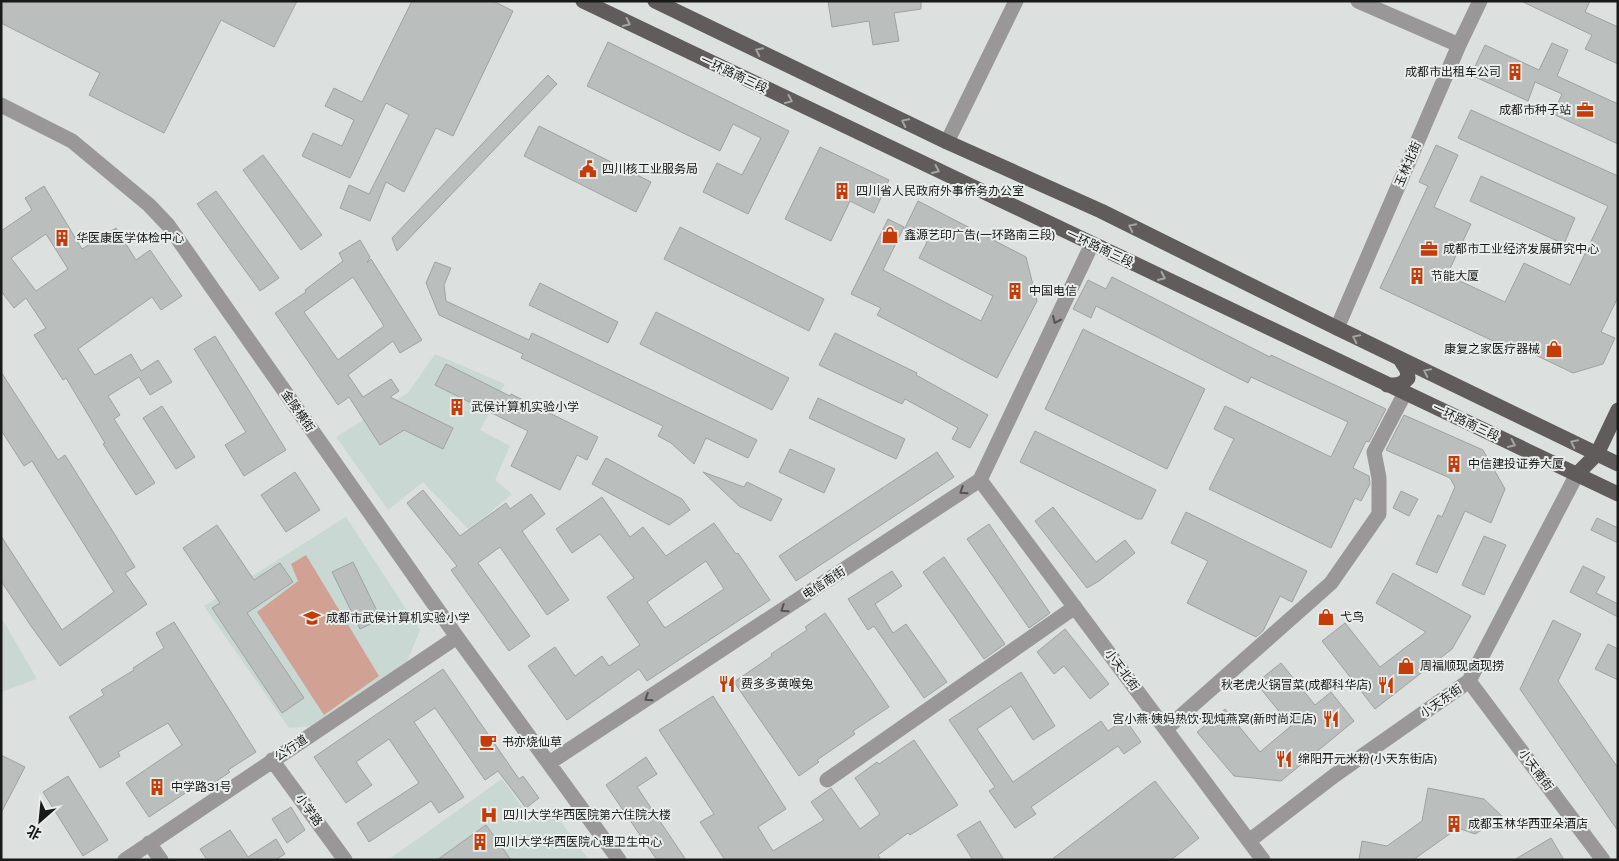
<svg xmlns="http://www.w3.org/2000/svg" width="1619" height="861" font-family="'Public Sans','Noto Sans SC',sans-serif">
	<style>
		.built { fill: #cad8d4 }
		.green { fill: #d1a193 }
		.building { fill: #babebd; stroke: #9ea2a1; fill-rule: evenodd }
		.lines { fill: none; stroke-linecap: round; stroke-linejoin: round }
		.minor { stroke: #999797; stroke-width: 15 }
		.major { stroke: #5f5c5b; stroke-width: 15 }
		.oneway { stroke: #a4a5a4 }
		.oneway2 { stroke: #525252 }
		.labels { text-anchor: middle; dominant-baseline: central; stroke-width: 4; stroke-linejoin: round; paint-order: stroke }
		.poi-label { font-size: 12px; fill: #181919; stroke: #e9eeec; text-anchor: start }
		.street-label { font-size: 12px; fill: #181919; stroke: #e9eeec }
	</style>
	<rect width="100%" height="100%" fill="#dce0df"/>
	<!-- built -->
	<path class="built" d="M435,354L505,384L480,430L510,446L495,480L512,494L469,530L423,482L388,510L336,437L408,393Z
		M346,517L420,630L407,662L313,726L289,728L204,606Z
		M1,617L37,679L1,692Z
		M502,779L532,821L551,808L589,860H388Z"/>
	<!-- green -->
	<path class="green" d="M306,555L379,676L324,715L257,612L298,581L291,564Z"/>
	<!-- building -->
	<path class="building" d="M1,1H297L274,47L221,20L164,133L89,95L100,73L1,23Z
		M412,1H493L513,11L453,136L436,128L404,192L386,182L370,221L340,208L349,185L369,194L409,115L386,103L350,178L302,156L313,133L342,146L354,120L325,106L334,88L362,102Z
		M828,1H921V9L894,13L899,41L873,45L869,21L832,27Z
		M1521,1H1590L1585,12L1618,27V64L1585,49L1592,35Z
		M608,42L789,131L748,214L703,192L717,163L742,175L761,138L733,124L720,151L587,86Z
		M1552,43L1568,50L1557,76L1618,104V144L1553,114L1562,94L1535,82L1528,101L1471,75L1485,45L1539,70Z
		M548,75L557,84L397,251L392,238Z
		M1471,110L1618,176V297L1601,332L1615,338L1603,364L1573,373L1521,348L1519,353L1380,288L1428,186L1419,182L1436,145L1458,155L1434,207L1471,224L1447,275L1505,302L1524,263L1570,285L1608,206L1458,138Z
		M539,126L651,182L636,212L524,156Z
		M820,147L889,180L874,213L850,201L831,241L785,219Z
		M263,155L322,235L301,250L243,170Z
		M1481,176L1575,218L1564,244L1470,201Z
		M44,186L82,249L116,228L136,260L150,250L182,296L161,310L152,297L78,349L95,375L131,354L141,371L158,360L172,382L150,395L139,377L108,396L120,415L114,419L155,483L136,495L103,444L105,443L66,378L63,380L34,335L46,328L26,298L14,308L1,291V231L32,210L25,198ZM46,234L68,269L36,291L11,258Z
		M216,191L279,278L260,291L197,204Z
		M918,201L1026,257L1037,301L997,378L877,315L881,308L851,294L888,219L904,227L883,270L981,321L993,296L919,258L927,242L904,230Z
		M680,227L824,299L809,331L664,259Z
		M360,240L370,257L367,263L371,259L422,340L400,353L393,341L348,375L363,397L391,379L399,391L390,397L453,428L443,449L404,430L380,445L349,397L338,405L275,313L306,292L305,290L343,261L339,253ZM353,277L384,326L338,360L304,312Z
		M435,262L451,268L444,285L446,301L529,340L532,333L757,440L748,458L706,438L694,464L671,443L658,436L663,426L521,358L523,354L439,315L426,283Z
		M1112,277L1270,357L1271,355L1386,409L1369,442L1366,441L1353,468L1369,476L1370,484L1361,501L1355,498L1331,548L1209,489L1234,439L1214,429L1225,406L1331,457L1348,422L1251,377L1248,383L1096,306L1091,318L1073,309L1088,280L1106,289Z
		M540,283L618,322L608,343L529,305Z
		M656,312L789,378L772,410L640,344Z
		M1083,329L1205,389L1167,469L1045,409Z
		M835,333L917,373L916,375L988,415L970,448L952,439L958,428L905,399L902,404L819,365Z
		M215,336L286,450L244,476L225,445L246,432L194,349Z
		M446,364L510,396L511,394L598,437L587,460L577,455L560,490L511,466L528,431L435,385Z
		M1,372L58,460L65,455L135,567L125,573L147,604L60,666L31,626L1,581V536L62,630L114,592L32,461L24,466L1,430Z
		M818,398L905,439L896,459L809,418Z
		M162,406L195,457L176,469L143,418Z
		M1404,415L1483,450L1505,489L1491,523L1465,511L1437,573L1416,564L1438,515L1442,517L1455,487L1450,478L1386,450Z
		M1035,431L1156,490L1142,519H1137L1020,462Z
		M790,449L835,469L824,493L779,472Z
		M937,452L954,477L796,581L779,556Z
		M606,458L682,499L690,510L669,525L592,484Z
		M295,472L320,510L286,532L261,495Z
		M703,472L744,487L747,482L782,499L771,521L739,506Z
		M423,490L460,536L506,503L510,509L531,494L545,514L522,531L569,600L547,615L500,547L478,563L530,636L509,651L451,570L457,566L407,503Z
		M1401,491L1418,499L1409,516L1393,508Z
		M602,497L630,537L643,527L666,556L714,523L736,554L738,553L770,600L647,681L639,669L567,720L528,666L555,647L575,676L602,656L609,666L640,645L607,597L634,578L600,534L572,553L556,529ZM706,561L724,589L665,628L647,602Z
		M1053,507L1096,562L1125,540L1135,553L1099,581L1087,588L1035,521Z
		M1186,512L1307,571L1292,602L1280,596L1263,631L1256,637L1187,603L1208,561L1171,543Z
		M1597,518L1618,528V543L1591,530Z
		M989,524L1050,613L1029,628L967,539Z
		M217,525L254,580L280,563L293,582L247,613L304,698L282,713L212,608L220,603L183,548Z
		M1484,536L1506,545L1484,595L1462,585Z
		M944,557L1005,644L984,659L923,572Z
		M353,562L381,619L360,629L332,572Z
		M1583,566L1605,577L1596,593L1618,604V617L1570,592Z
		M892,571L902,586L875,604L893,633L906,624L947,682L924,698L874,626L868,630L848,599Z
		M1393,573L1471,616L1452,649L1375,709L1322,641L1345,623L1380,667L1426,632L1376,603Z
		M825,613L889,707L853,731L855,734L817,760L819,762L799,776L734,682L772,656L771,654L807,630L805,627Z
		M1553,620L1581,634L1558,681L1618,768V831L1520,689Z
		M174,622L256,752L228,770L230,772L209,786L205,780L149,817L126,783L182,745L168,723L118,752L120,756L100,768L69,717L104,695L101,690L134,670L133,668L164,648L156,633Z
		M1065,629L1109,684L1090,699L1064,666L1054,674L1037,652Z
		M1608,644L1618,649V680L1595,669Z
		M1281,663L1315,705L1331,692L1354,721L1281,781L1234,776L1197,732L1225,709L1260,752L1291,726L1256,683Z
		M443,669L519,779L523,776L539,798L526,808L498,771L485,780L435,708L414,722L464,797L439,813L431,801L369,842L357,823L419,783L389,739L356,762L372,785L346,803L314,757Z
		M1021,672L1055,726L1033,740L1011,706L977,729L1013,782L1101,721L1108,731L1125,719L1141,742L1124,754L1118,746L1031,807L1036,814L1015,828L989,791L995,787L949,720Z
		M713,696L786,809L758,827L773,851L824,820L811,802L831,788L860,829L880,814L855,778L877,762L879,764L914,740L958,805L910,835L908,833L878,855L881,860H725L700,822L714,814L659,730Z
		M1,755L25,767L1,813Z
		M646,757L657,774L637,787L686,860H657L606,785Z
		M68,776L108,840L83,856L43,792Z
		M1155,781L1199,838L1171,860H1051Z
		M1428,788L1484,799L1503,817L1475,834L1458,828L1413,860H1359L1362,841L1387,846L1422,821Z
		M291,807L305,830L287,843L272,819Z
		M980,821L1004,860H973L957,835Z
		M486,825L511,860H437Z
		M230,830L248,857L276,839L285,854L275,860H207L200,849Z
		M1551,838L1564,860H1514Z"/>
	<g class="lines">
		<!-- minor -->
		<path class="minor" d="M1358,1L1459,45
			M1,105L72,141L149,205L168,225L457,637L619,860
			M947,142L1016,1
			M1337,328L1459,45L1480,1
			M980,480L1263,860
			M1469,681L1603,860
			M1166,729L1331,583L1379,514V478L1374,452L1405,393
			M272,760L345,860
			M549,763L980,480L1092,244
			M827,780L1075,607
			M1249,841L1335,775L1469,681L1577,474
			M149,843L161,860
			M125,860L457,637"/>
		<!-- major -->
		<path class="major" d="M583,1L1618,494
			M655,1L947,142L1101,211L1337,328L1618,464
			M1387,385C1397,385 1402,385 1408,378L1407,370L1400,359
			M1577,474L1597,454L1618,410"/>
	</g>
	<!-- one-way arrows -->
	<defs><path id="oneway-chevron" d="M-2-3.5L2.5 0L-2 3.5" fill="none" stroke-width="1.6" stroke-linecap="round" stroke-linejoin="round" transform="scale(1.25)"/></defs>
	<g class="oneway">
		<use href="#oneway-chevron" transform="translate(627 23) rotate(25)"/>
		<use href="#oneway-chevron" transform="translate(759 51) rotate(-154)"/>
		<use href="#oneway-chevron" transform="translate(789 100) rotate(25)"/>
		<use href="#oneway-chevron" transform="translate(905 122) rotate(-154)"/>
		<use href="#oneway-chevron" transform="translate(936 170) rotate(25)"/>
		<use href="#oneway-chevron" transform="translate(1132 227) rotate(-154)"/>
		<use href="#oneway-chevron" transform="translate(1162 277) rotate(25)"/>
		<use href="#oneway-chevron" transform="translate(1356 338) rotate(-154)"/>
		<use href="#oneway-chevron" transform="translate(1427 372) rotate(-154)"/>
		<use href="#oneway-chevron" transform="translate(1574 443) rotate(-154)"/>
		<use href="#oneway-chevron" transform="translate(1512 444) rotate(25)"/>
	</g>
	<g class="oneway2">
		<use href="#oneway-chevron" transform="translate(1056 320) rotate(115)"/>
		<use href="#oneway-chevron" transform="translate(963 491) rotate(147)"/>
		<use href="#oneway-chevron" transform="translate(784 609) rotate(147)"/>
		<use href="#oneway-chevron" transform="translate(648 698) rotate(147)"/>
	</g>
	<!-- icons -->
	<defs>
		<g id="building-bare" transform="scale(1.35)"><path d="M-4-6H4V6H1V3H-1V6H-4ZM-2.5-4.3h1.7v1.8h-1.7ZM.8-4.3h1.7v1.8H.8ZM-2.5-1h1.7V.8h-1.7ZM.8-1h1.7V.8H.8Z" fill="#c43c09" stroke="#e9eeec" stroke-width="2.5" paint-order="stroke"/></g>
		<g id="office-bare" transform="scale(1.35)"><path d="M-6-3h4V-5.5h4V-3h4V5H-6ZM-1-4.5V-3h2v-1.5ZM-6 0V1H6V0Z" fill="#c43c09" stroke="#e9eeec" stroke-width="2.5" paint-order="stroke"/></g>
		<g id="civic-bare" transform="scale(1.35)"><path d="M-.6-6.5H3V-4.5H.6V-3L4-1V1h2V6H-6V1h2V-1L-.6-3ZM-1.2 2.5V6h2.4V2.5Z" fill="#c43c09" stroke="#e9eeec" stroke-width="2.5" paint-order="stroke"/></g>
		<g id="shop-bare" transform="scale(1.35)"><path d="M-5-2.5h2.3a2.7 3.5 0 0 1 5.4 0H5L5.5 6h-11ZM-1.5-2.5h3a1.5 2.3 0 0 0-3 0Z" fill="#c43c09" stroke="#e9eeec" stroke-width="2.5" paint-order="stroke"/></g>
		<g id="school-bare" transform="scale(1.35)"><path d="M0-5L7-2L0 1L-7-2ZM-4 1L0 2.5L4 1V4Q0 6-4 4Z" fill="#c43c09" stroke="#e9eeec" stroke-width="2.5" paint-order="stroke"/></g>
		<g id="restaurant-bare" transform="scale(1.35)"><path d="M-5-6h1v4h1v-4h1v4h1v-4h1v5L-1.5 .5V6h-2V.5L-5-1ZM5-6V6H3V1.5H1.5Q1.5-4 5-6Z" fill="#c43c09" stroke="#e9eeec" stroke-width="2.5" paint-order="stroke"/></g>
		<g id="cafe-bare" transform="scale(1.35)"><path d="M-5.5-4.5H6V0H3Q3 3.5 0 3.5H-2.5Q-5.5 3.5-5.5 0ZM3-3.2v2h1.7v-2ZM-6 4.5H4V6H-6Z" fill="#c43c09" stroke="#e9eeec" stroke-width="2.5" paint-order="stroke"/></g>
		<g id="hospital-bare" transform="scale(1.35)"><path d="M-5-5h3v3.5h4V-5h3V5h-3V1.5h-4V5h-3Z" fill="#c43c09" stroke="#e9eeec" stroke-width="2.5" paint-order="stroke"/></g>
	</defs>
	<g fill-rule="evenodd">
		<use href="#building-bare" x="1515" y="72"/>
		<use href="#office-bare" x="1585" y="110"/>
		<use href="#civic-bare" x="588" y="169"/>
		<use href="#building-bare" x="842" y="191"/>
		<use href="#shop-bare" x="890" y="235"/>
		<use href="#building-bare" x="62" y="238"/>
		<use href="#office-bare" x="1429" y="249"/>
		<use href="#building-bare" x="1417" y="276"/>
		<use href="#building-bare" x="1015" y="291"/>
		<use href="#shop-bare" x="1554" y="349"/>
		<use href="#building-bare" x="457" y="407"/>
		<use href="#building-bare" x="1454" y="464"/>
		<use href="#shop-bare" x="1326" y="617"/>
		<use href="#school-bare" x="312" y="618"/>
		<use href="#shop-bare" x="1406" y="666"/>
		<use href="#restaurant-bare" x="727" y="684"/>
		<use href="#restaurant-bare" x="1386" y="685"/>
		<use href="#restaurant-bare" x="1331" y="719"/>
		<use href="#cafe-bare" x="488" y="742"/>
		<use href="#restaurant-bare" x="1284" y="759"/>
		<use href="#building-bare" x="157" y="787"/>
		<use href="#hospital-bare" x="489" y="815"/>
		<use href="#building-bare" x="1454" y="824"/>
		<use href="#building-bare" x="480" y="842"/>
	</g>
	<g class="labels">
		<!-- poi labels -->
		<g class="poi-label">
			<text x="1501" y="72" text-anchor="end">成都市出租车公司</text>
			<text x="1571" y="110" text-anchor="end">成都市种子站</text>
			<text x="602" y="169">四川核工业服务局</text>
			<text x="856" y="191">四川省人民政府外事侨务办公室</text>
			<text x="904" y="235">鑫源艺印广告(一环路南三段)</text>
			<text x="76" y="238">华医康医学体检中心</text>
			<text x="1443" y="249">成都市工业经济发展研究中心</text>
			<text x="1431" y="276">节能大厦</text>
			<text x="1029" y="291">中国电信</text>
			<text x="1540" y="349" text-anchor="end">康复之家医疗器械</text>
			<text x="471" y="407">武侯计算机实验小学</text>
			<text x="1468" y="464">中信建投证券大厦</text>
			<text x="1340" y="617">弋鸟</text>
			<text x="326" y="618">成都市武侯计算机实验小学</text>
			<text x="1420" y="666">周福顺现卤现捞</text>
			<text x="741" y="684">费多多黄喉兔</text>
			<text x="1372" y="685" text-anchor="end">秋老虎火锅冒菜(成都科华店)</text>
			<text x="1317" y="719" text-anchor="end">宫小燕·姨妈热饮·现炖燕窝(新时尚汇店)</text>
			<text x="502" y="742">书亦烧仙草</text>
			<text x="1298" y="759">绵阳开元米粉(小天东街店)</text>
			<text x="171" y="787">中学路31号</text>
			<text x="503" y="815">四川大学华西医院第六住院大楼</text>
			<text x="1468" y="824">成都玉林华西亚朵酒店</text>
			<text x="494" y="842">四川大学华西医院心理卫生中心</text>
		</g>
		<!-- street labels -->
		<g class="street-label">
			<text transform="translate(734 74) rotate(25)">一环路南三段</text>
			<text transform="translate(1408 164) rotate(-67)">玉林北街</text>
			<text transform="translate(1100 248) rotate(25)">一环路南三段</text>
			<text transform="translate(298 411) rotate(55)">金陵横街</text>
			<text transform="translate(1466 422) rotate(25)">一环路南三段</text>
			<text transform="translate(824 583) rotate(-33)">电信南街</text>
			<text transform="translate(1122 670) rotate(53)">小天北街</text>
			<text transform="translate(1441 701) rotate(-35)">小天东街</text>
			<text transform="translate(291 748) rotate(-34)">公行道</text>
			<text transform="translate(1536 770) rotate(53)">小天南街</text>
			<text transform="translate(309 810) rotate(54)">小学路</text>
		</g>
	</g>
	<!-- border -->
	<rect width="1619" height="861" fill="none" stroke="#181919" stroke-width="5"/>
	<!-- north arrow -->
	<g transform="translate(40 821) rotate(207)" stroke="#e9eeec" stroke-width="4" paint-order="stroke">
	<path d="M0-4L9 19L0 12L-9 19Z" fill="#181919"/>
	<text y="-8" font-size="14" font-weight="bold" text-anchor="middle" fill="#181919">北</text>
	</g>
</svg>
